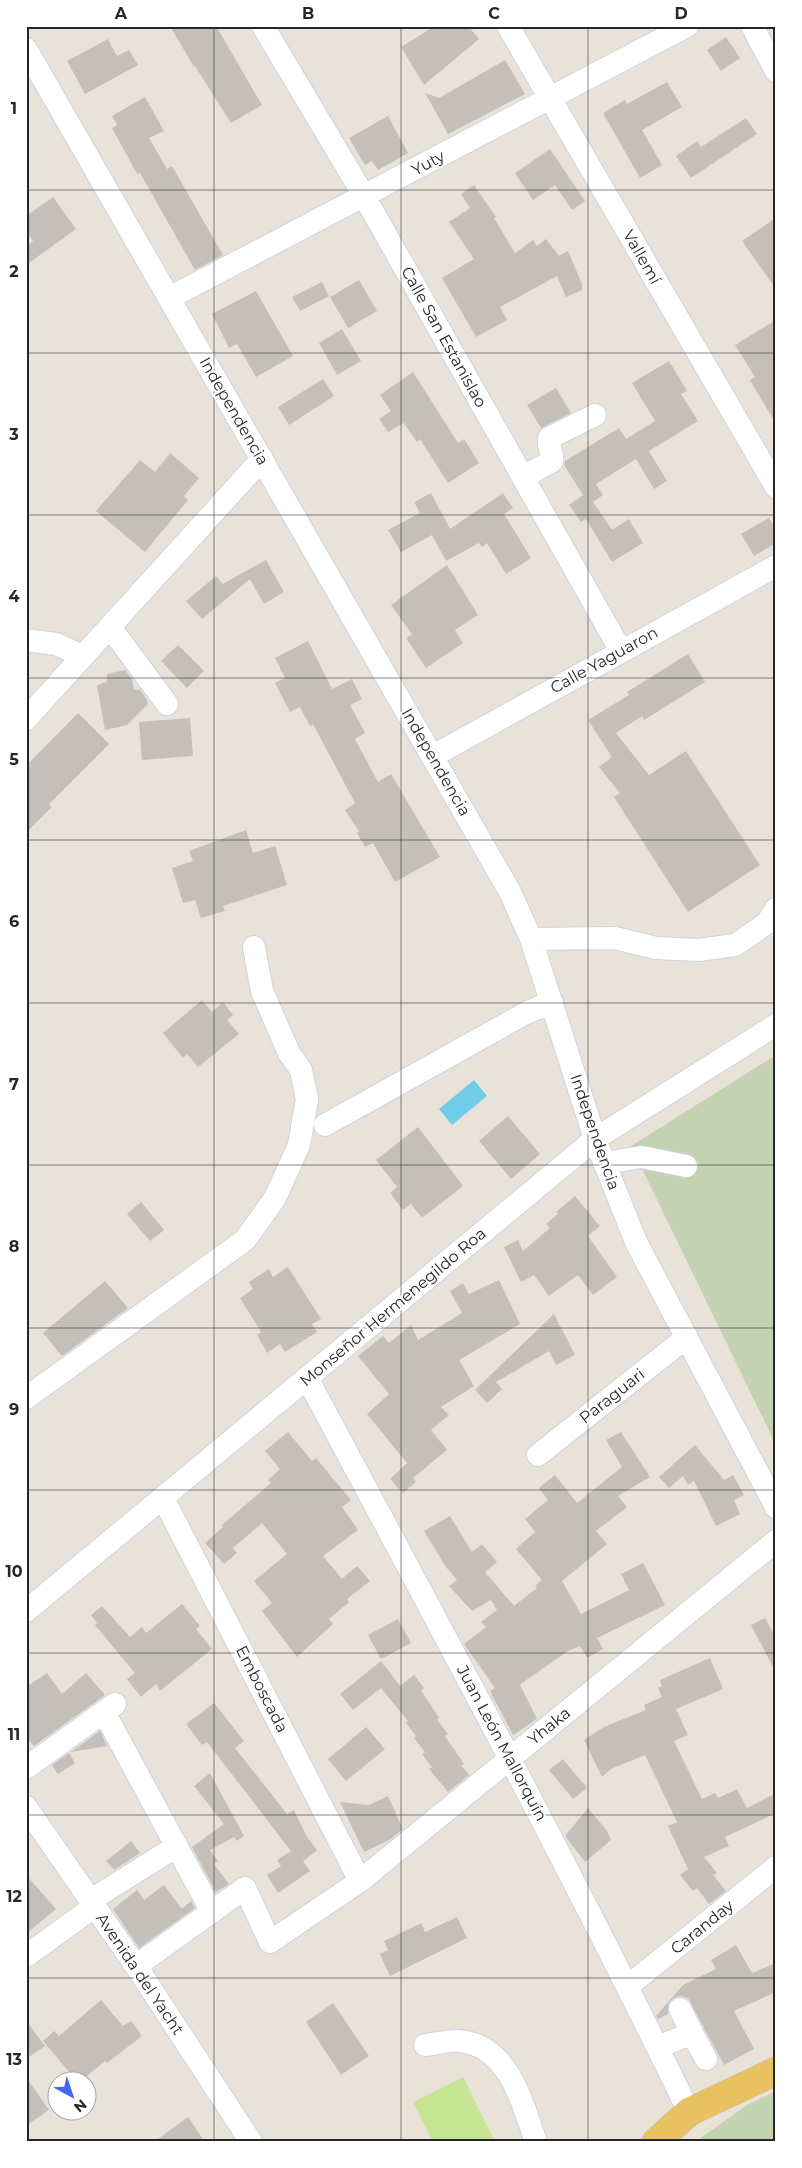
<svg xmlns="http://www.w3.org/2000/svg" width="802" height="2168" font-family="Montserrat,sans-serif">
	<style>
		.cemetery { fill: #c3d2b1 }
		.pitch { fill: #c6e594 }
		.water { fill: #71cde7 }
		.building { fill: #c4bfb9 }
		.lines { fill: none; stroke-linecap: round; stroke-linejoin: round }
		.minor-casing { stroke: #cfd3e0; stroke-width: 24 }
		.major-casing { stroke: #c3c3c3; stroke-width: 29 }
		.minor { stroke: #fff; stroke-width: 22 }
		.major { stroke: #e8c260; stroke-width: 28 }
		.grid { fill: none; stroke: #272727; stroke-width: 1; stroke-opacity: 0.55 }
		.labels { text-anchor: middle; dominant-baseline: central; stroke-width: 4.5; stroke-linejoin: round; paint-order: stroke }
		.street-label { font-size: 16px; fill: #272727; stroke: #fff }
		.neatline { fill: none; stroke: #272727; stroke-width: 2 }
		.grid-label { font-size: 16px; text-anchor: middle; font-weight: bold; fill: #272727 }
	</style>
	<rect width="100%" height="100%" fill="#e9e2d9"/>
	<!-- cemetery -->
	<path class="cemetery" d="M776,1055V1445L631,1146Z
		M776,2091V2142H695L747,2105Z"/>
	<!-- pitch -->
	<path class="pitch" d="M463,2077L495,2142H433L413,2102Z"/>
	<!-- water -->
	<path class="water" d="M474,1080L487,1096L452,1125L439,1109Z"/>
	<!-- building -->
	<path class="building" d="M170,26H216L262,105L231,123L195,66L194,67Z
		M435,26H468L479,39L424,85L401,47Z
		M726,37L740,58L721,71L707,50Z
		M108,39L117,56L129,50L138,65L85,94L67,61Z
		M505,60L525,94L448,134L425,93L439,98Z
		M667,82L682,107L642,130L662,165L640,178L603,113L625,100L627,104Z
		M145,97L164,131L149,138L167,169L172,166L223,255L195,270L140,173L137,174L112,128L117,125L112,116Z
		M388,116L408,153L378,170L372,161L365,165L349,138Z
		M746,118L757,134L691,178L676,156L697,141L701,147Z
		M550,149L585,201L572,210L555,185L533,200L515,173Z
		M474,185L496,217L494,218L515,253L533,240L537,246L546,239L559,256L568,251L582,284V290L566,297L557,276L500,307L507,320L476,337L442,278L474,259L449,222L470,208L461,194Z
		M53,197L76,229L26,265V246L33,241L26,231V216Z
		M776,218V289L742,241Z
		M359,280L377,311L348,328L330,297Z
		M322,282L329,296L300,311L292,297Z
		M256,291L293,356L256,377L237,344L229,348L212,314Z
		M776,320V424L750,380L755,377L735,345Z
		M342,329L361,361L337,375L319,343Z
		M669,361L687,391L681,394L698,421L649,451L667,481L654,489L636,459L596,484L603,495L593,502L612,530L629,519L643,543L612,562L586,519L581,522L569,505L583,495L564,465L565,461L619,428L626,439L655,421L632,383Z
		M413,372L458,443L464,439L479,463L448,483L420,439L417,442L404,423L388,432L379,419L391,411L380,395Z
		M323,379L334,396L289,425L278,407Z
		M556,388L571,413L541,428L527,405Z
		M170,453L199,478L184,496L188,500L145,552L96,511L140,460L155,472Z
		M431,493L450,529L503,493L513,508L504,514L531,558L506,574L487,543L482,547L479,543L446,561L432,535L401,552L388,530L420,513L414,502Z
		M769,518L776,530V543L754,556L741,534Z
		M266,560L284,592L264,604L250,579L202,619L186,601L216,576L223,584Z
		M447,565L478,615L455,630L463,643L426,668L406,638L412,634L391,605Z
		M308,641L332,689L352,679L362,699L350,705L365,733L355,739L378,782L391,774L440,857L395,882L373,843L365,847L357,833L359,831L345,810L355,803L313,724L310,726L300,707L290,712L275,683L285,678L275,658Z
		M178,645L204,671L187,688L161,661Z
		M688,654L705,682L644,720L642,716L616,733L649,775L686,751L760,865L688,912L614,797L620,793L599,767L612,757L588,720L629,695L627,692Z
		M125,670L132,679L134,690H140L147,700L148,704L127,725L105,730L97,685L107,682V674Z
		M78,713L109,744L49,804L52,807L26,833V766Z
		M190,718L193,756L142,760L139,722Z
		M246,830L253,853L275,846L287,885L223,906L225,911L201,918L195,900L183,903L172,868L193,861L189,851Z
		M202,1000L212,1012L223,1002L233,1015L227,1020L239,1034L198,1067L187,1054L183,1058L163,1033Z
		M508,1116L540,1154L511,1179L479,1141Z
		M418,1127L463,1186L422,1218L411,1204L403,1210L390,1193L397,1187L376,1160Z
		M575,1196L600,1226L588,1236L617,1277L593,1295L578,1275L549,1296L534,1275L521,1282L504,1247L518,1240L523,1251L550,1228L546,1224L558,1214L556,1212Z
		M141,1202L164,1230L150,1241L127,1214Z
		M288,1267L321,1319L312,1324L317,1332L285,1352L280,1344L267,1353L257,1335L261,1332L240,1298L253,1289L249,1282L269,1269L273,1277Z
		M499,1280L520,1324L459,1360L474,1386L441,1407L449,1415L431,1430L447,1450L413,1478L416,1482L403,1493L390,1479L407,1463L367,1414L389,1394L358,1356L383,1336L389,1343L411,1325L418,1340L462,1313L450,1291L463,1283L469,1294Z
		M105,1281L128,1308L62,1356L43,1333Z
		M554,1314L575,1355L556,1365L549,1351L496,1382L502,1389L487,1403L475,1390Z
		M288,1432L312,1461L316,1458L351,1500L342,1507L358,1530L323,1556L342,1579L357,1566L370,1581L347,1599L349,1602L329,1619L333,1624L297,1657L262,1611L272,1603L254,1581L287,1554L262,1523L233,1548L237,1553L224,1564L205,1543L223,1527L222,1525L271,1483L268,1480L280,1469L265,1451Z
		M621,1432L650,1477L618,1496L627,1507L596,1531L607,1544L562,1581L581,1614L629,1590L621,1574L643,1563L665,1605L597,1638L603,1649L587,1658L580,1646L568,1651L522,1683L520,1685L537,1719L513,1735L490,1691L495,1688L464,1644L486,1627L481,1622L497,1610L491,1600L472,1611L449,1586L457,1580L446,1567L424,1531L450,1516L472,1552L482,1544L497,1562L485,1572L514,1606L537,1588L535,1586L542,1580L516,1549L535,1532L525,1519L548,1500L539,1488L555,1475L577,1503L622,1467L606,1440Z
		M695,1445L724,1480L733,1475L744,1495L734,1500L740,1514L716,1526L694,1481L688,1485L683,1476L669,1488L659,1477Z
		M182,1604L200,1626L196,1629L212,1649L160,1691L156,1684L141,1697L127,1679L135,1673L95,1625L97,1623L91,1615L102,1606L130,1637L142,1627L146,1633Z
		M765,1618L776,1638V1673L751,1625Z
		M398,1619L411,1643L381,1659L368,1635Z
		M710,1658L723,1689L676,1709L688,1735L674,1741L702,1799L715,1793L718,1798L737,1789L747,1808L776,1793V1813L725,1837L729,1846L704,1857L717,1873L713,1875L726,1891L709,1904L697,1888L693,1891L680,1875L688,1869L668,1826L677,1822L645,1755L611,1769L602,1777L584,1740L604,1727L646,1710L644,1705L662,1697L658,1688L662,1686L660,1680Z
		M381,1661L400,1686L414,1675L424,1688L421,1690L439,1718L437,1720L448,1734L445,1736L464,1764L461,1765L469,1775L448,1792L429,1769L432,1767L422,1754L425,1752L414,1738L416,1736L406,1723L408,1721L381,1688L353,1710L340,1694Z
		M47,1673L62,1694L86,1673L105,1695L34,1746L26,1737V1687Z
		M214,1703L244,1741L235,1748L287,1814L294,1810L307,1837L317,1850L303,1861L310,1871L278,1893L267,1875L281,1866L277,1860L291,1851L207,1742L202,1745L186,1724Z
		M366,1727L385,1749L346,1781L328,1759Z
		M100,1731L107,1746L71,1752Z
		M69,1753L75,1763L58,1774L52,1765Z
		M563,1759L587,1788L573,1799L549,1770Z
		M210,1773L244,1836L237,1841L234,1837L210,1850L218,1861L214,1864L229,1884L216,1892L192,1847L224,1824L194,1786Z
		M388,1796L403,1829L389,1840L364,1852L340,1802L369,1805Z
		M588,1808L607,1831L611,1840L585,1862L565,1836Z
		M131,1841L140,1853L114,1870L106,1861Z
		M26,1875L56,1909L26,1934Z
		M164,1885L182,1909L191,1901L195,1908L139,1948L113,1909L137,1890L144,1900Z
		M457,1917L467,1938L390,1976L380,1954L388,1950L384,1941L421,1923L425,1932Z
		M736,1945L752,1973L776,1963V1992L734,2011L754,2049L724,2065L688,1998L681,1996L674,1998L669,2002L668,2014L658,2019L656,2016L683,1985L716,1969L711,1960Z
		M101,2000L123,2026L131,2021L142,2036L107,2063L105,2061L82,2080H76L43,2041L54,2031L59,2036Z
		M333,2003L369,2056L341,2075L306,2022Z
		M26,2020L45,2046L26,2059Z
		M26,2077L49,2110L26,2126Z
		M188,2117L205,2142H154Z"/>
	<g class="lines">
		<!-- minor casing -->
		<g class="minor-casing">
			<path id="minor" d="M263,26L364,196L621,651
				M508,26L776,487
				M752,26L776,71
				M26,49L510,892L531,939L595,1139L636,1242L776,1507
				M169,298L687,26
				M523,477L552,461C554,453 547,447 549,438L595,415
				M110,627L167,704
				M26,640L56,644L83,656
				M26,719L262,459
				M433,756L776,566
				M531,939L615,938L656,948L699,950L735,945L767,923L776,909
				M325,1125L526,1013L552,1002
				M604,1163L642,1157L686,1166
				M307,1378C437,1621 568,1863 689,2112
				M26,1398L245,1240L275,1198L299,1145L307,1099L301,1070L289,1053L262,991L254,947
				M538,1455L687,1337
				M163,1498L360,1881
				M26,1611L595,1139L776,1025
				M104,1712L212,1912
				M26,1768L115,1704
				M26,1807L140,1972L251,2142
				M91,1900L177,1846
				M26,1956L95,1906
				M136,1966L245,1888L270,1942L360,1881L776,1541
				M628,1986L776,1867
				M680,2009L692,2033
				M425,2045C435,2044 448,2040 459,2041C509,2045 522,2103 536,2142
				M658,2047L692,2033L706,2059"/>
		</g>
		<!-- major casing -->
		<g class="major-casing">
			<path id="major" d="M656,2142L689,2112L776,2071"/>
		</g>
		<!-- minor -->
		<use href="#minor" class="minor"/>
		<!-- major -->
		<use href="#major" class="major"/>
	</g>
	<!-- grid -->
	<path class="grid" d="M214,26V2142M401,26V2142M588,26V2142M26,190H776M26,353H776M26,515H776M26,678H776M26,840H776M26,1003H776M26,1165H776M26,1328H776M26,1490H776M26,1653H776M26,1815H776M26,1978H776"/>
	<g class="labels">
		<!-- street labels -->
		<g class="street-label">
			<text transform="translate(428 163) rotate(-28)">Yuty</text>
			<text transform="translate(642 257) rotate(60)">Vallemí</text>
			<text transform="translate(444 337) rotate(61)">Calle San Estanislao</text>
			<text transform="translate(234 411) rotate(60)">Independencia</text>
			<text transform="translate(604 660) rotate(-29)">Calle Yaguaron</text>
			<text transform="translate(436 762) rotate(60)">Independencia</text>
			<text transform="translate(595 1132) rotate(71)">Independencia</text>
			<text transform="translate(393 1307) rotate(-40)">Monseñor Hermenegildo Roa</text>
			<text transform="translate(612 1396) rotate(-38)">Paraguari</text>
			<text transform="translate(262 1689) rotate(63)">Emboscada</text>
			<text transform="translate(549 1726) rotate(-39)">Yhaka</text>
			<text transform="translate(502 1743) rotate(62)">Juan León Mallorquín</text>
			<text transform="translate(702 1927) rotate(-39)">Caranday</text>
			<text transform="translate(140 1974) rotate(56)">Avenida del Yacht</text>
		</g>
	</g>
	<!-- border -->
	<rect width="802" height="2168" fill="none" stroke="#ffffff" stroke-width="55"/>
	<!-- north arrow -->
	<g transform="translate(72 2096) rotate(140)"><circle r="24" fill="#ffffff" stroke="#a9a9a9"/>
	<path d="M0-4L9 19L0 12L-9 19Z" fill="#4069ef"/>
	<text y="-8" font-size="14" font-weight="bold" text-anchor="middle" fill="#272727">N</text>
	</g>
	<rect x="28" y="28" width="746" height="2112" class="neatline"/>
	<g class="grid-label">
		<text x="121" y="19">A</text>
		<text x="308" y="19">B</text>
		<text x="494" y="19">C</text>
		<text x="681" y="19">D</text>
		<text x="14" y="114">1</text>
		<text x="14" y="277">2</text>
		<text x="14" y="440">3</text>
		<text x="14" y="602">4</text>
		<text x="14" y="765">5</text>
		<text x="14" y="927">6</text>
		<text x="14" y="1090">7</text>
		<text x="14" y="1252">8</text>
		<text x="14" y="1415">9</text>
		<text x="14" y="1577">10</text>
		<text x="14" y="1740">11</text>
		<text x="14" y="1902">12</text>
		<text x="14" y="2065">13</text>
	</g>
</svg>
